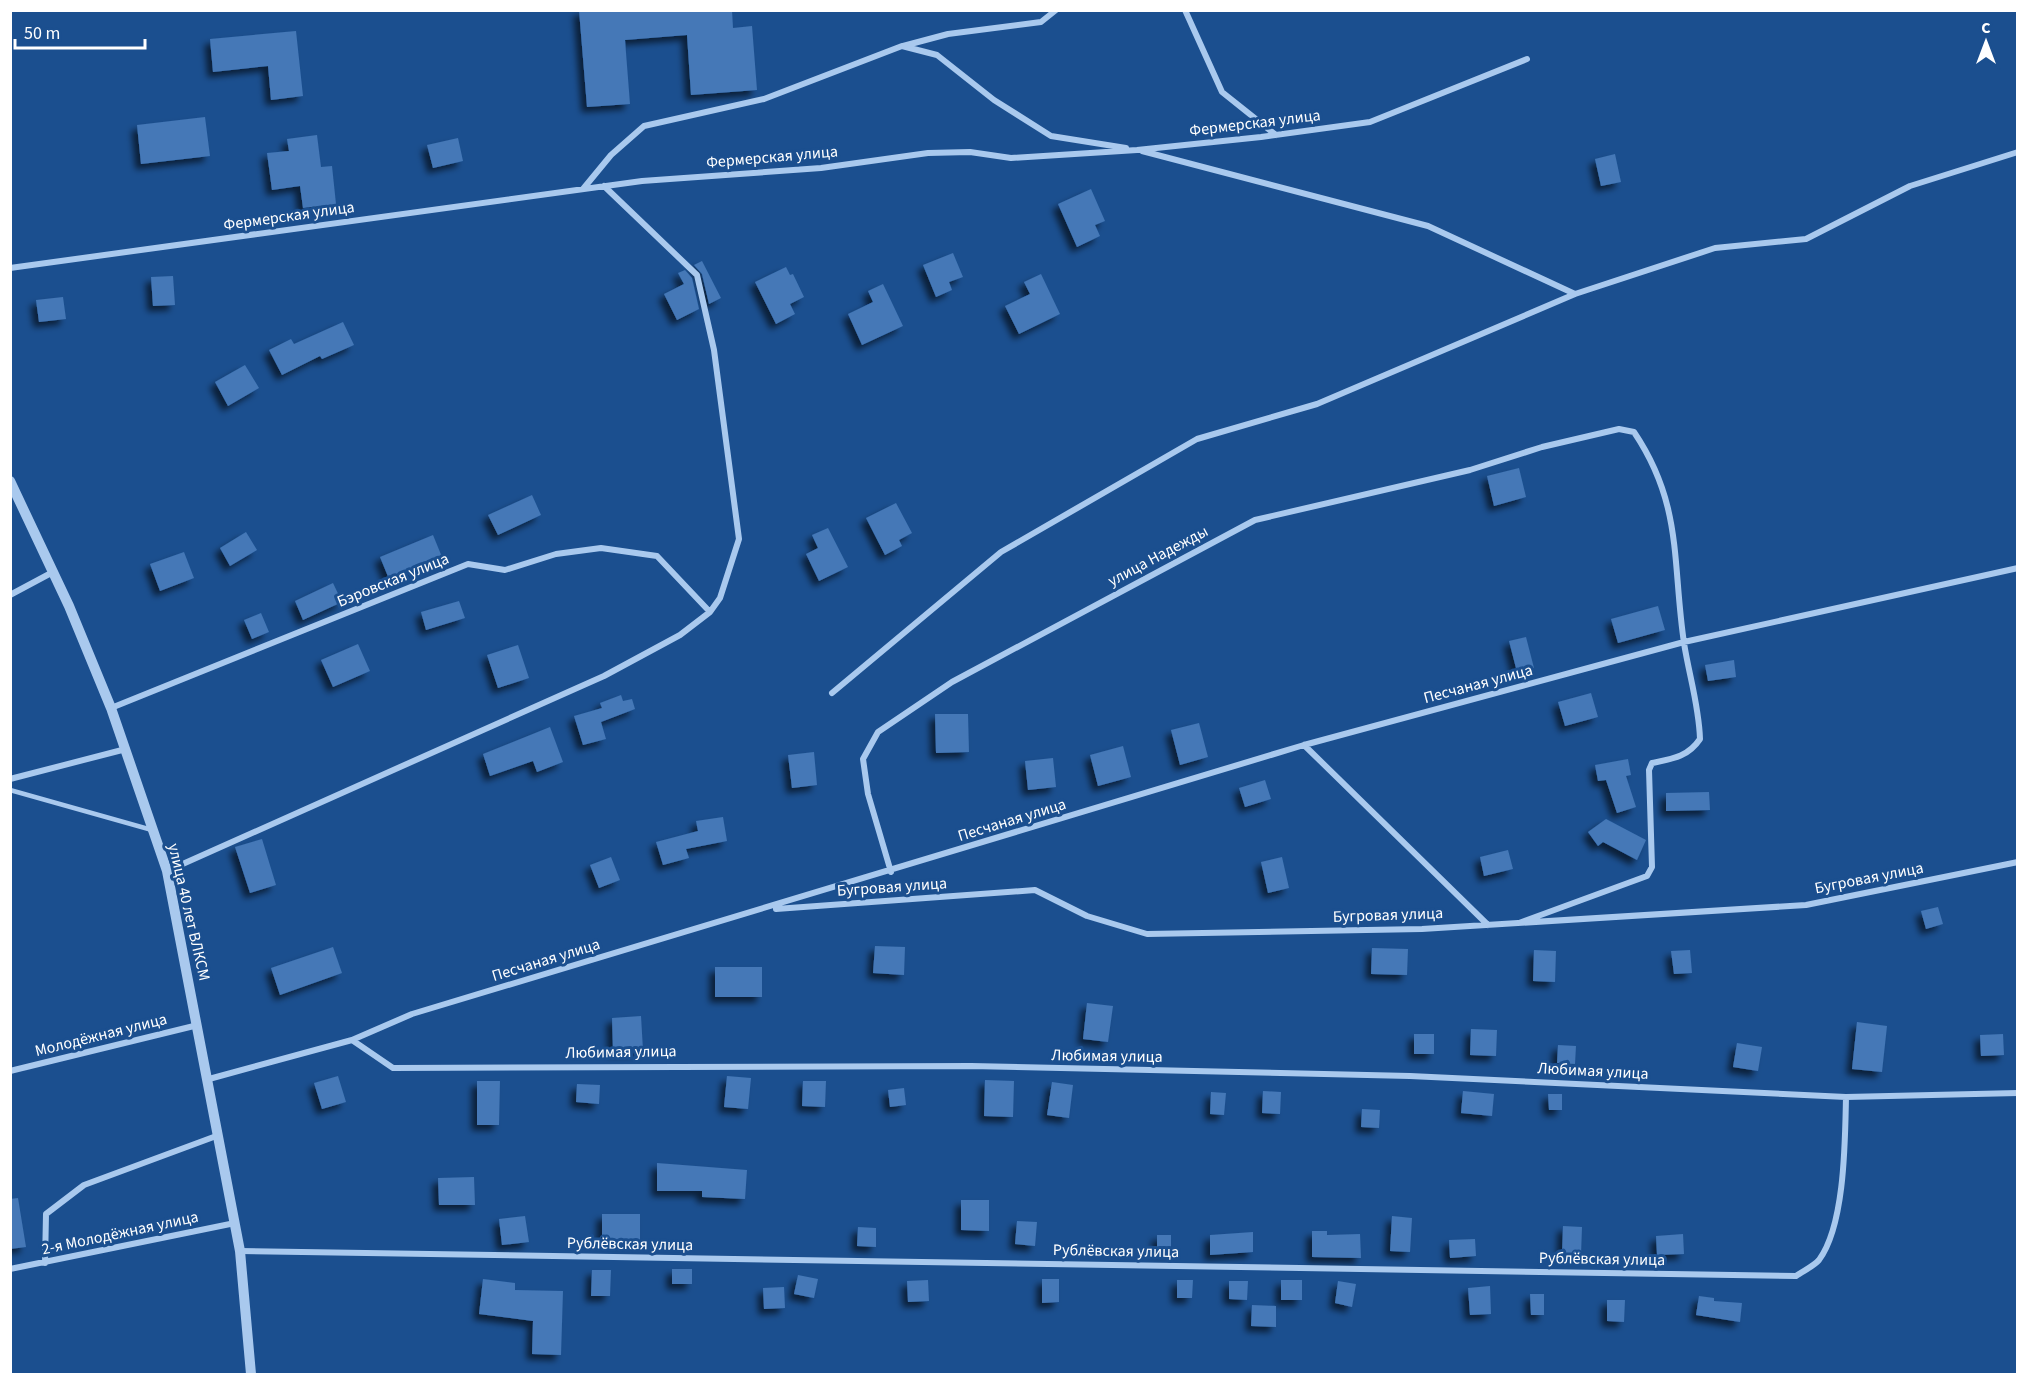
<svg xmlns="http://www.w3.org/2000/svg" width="2028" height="1385" font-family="'Source Sans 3',sans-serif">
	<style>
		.building { fill: #4478b7; filter: url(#shadow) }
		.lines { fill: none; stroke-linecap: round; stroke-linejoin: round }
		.service { stroke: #a9c9ee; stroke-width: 4.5 }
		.minor { stroke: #a9c9ee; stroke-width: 6 }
		.tertiary { stroke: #a9c9ee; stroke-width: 10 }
		.labels { text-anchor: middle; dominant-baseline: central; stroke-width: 6; stroke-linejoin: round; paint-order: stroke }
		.street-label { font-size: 16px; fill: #fff; stroke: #1b4f8f }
	</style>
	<defs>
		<filter id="shadow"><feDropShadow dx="-5.5" dy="5.5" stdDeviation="3" flood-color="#0009"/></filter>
	</defs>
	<rect width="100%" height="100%" fill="#1b4f8f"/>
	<!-- building -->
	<path class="building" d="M579,10H732L733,28L752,26L757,90L691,95L687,35L625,40L630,104L587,107Z
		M296,31L303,96L271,100L268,66L213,72L210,39Z
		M205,117L210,156L141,164L137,125Z
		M317,135L321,167L332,166L336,204L303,208L300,186L272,190L267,153L289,151L287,139Z
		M458,138L463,161L433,168L427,145Z
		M1615,154L1621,182L1601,186L1595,159Z
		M1091,189L1105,221L1095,225L1100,236L1077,247L1058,204Z
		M953,253L963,277L949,282L952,290L936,297L923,265Z
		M702,261L721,298L709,304L702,274L694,265Z
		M786,267L790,275L793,274L804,297L790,304L795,314L776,324L755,282Z
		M685,270L692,278L699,309L677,320L664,294L684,284L678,273Z
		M1041,274L1060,314L1019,334L1005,306L1030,294L1024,282Z
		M173,276L175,305L153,306L151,277Z
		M883,284L903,326L862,345L848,314L873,302L868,291Z
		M63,297L66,319L39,322L36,300Z
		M343,322L354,345L322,359L320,356L282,375L269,350L291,339L294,344Z
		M245,365L259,388L228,406L215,382Z
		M1519,468L1526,497L1494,506L1487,476Z
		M532,495L541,515L498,535L488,515Z
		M896,503L912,533L899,540L902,546L885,555L866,518Z
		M828,528L848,567L819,581L806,554L818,548L812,535Z
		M246,532L257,550L230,566L220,548Z
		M433,535L442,557L389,579L380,557Z
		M184,552L194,578L160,591L150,564Z
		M333,583L342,602L303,620L295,601Z
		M459,601L465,618L426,630L421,612Z
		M1658,606L1665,630L1618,643L1611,619Z
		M261,613L269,632L252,639L244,620Z
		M1526,637L1534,668L1517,672L1509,641Z
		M358,644L370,671L333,687L321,660Z
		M518,645L529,678L498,688L487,655Z
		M1734,660L1736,677L1708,681L1705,665Z
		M1591,693L1598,717L1565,726L1558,702Z
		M621,695L623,701L632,699L635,709L601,722L606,739L583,745L574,716L602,708L600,703Z
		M935,714H968L969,752L936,753Z
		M1199,723L1208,757L1180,765L1171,730Z
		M550,727L563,762L537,772L533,761L490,776L483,754Z
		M1123,746L1131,777L1098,786L1090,755Z
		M814,752L817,785L792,788L788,755Z
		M1053,758L1056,787L1028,790L1025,761Z
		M1628,759L1631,775L1626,776L1636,807L1617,813L1606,780L1598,781L1595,765Z
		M1265,780L1271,799L1245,807L1239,788Z
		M1709,792L1710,810L1666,811V793Z
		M723,817L727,841L686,849L689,858L663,865L656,842L698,831L696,821Z
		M1606,819L1646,840L1637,860L1603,842L1598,846L1588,832Z
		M262,839L276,885L250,893L235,847Z
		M1508,850L1513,869L1484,876L1480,857Z
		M611,857L620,880L599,888L590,865Z
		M1282,857L1289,888L1268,893L1261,862Z
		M1938,907L1943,924L1926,929L1921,911Z
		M875,946L905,947L904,975L873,973Z
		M333,947L342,973L280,995L271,968Z
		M1372,948L1408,949L1407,975L1371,974Z
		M1534,950L1556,951L1555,982L1533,981Z
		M1690,950L1692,973L1674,974L1671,951Z
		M715,967H762V997H715Z
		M1087,1003L1113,1006L1108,1042L1083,1039Z
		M641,1016L643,1050L613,1051L612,1018Z
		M1857,1022L1887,1026L1882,1072L1852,1069Z
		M1471,1029L1497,1030L1496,1056L1470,1055Z
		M1414,1034H1434V1054H1414Z
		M2003,1034L2004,1055L1981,1056L1980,1035Z
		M1737,1043L1762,1047L1758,1071L1733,1067Z
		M1558,1045L1576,1046L1575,1064L1557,1063Z
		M338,1076L346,1102L322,1109L314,1083Z
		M727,1076L751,1078L748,1109L724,1107Z
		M985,1080L1014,1081L1013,1117L984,1116Z
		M477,1081H500L499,1125H477Z
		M803,1081H826L825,1107L802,1106Z
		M1052,1082L1073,1085L1069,1118L1047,1115Z
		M577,1084L600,1085L599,1104L576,1102Z
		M904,1088L906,1105L890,1107L888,1090Z
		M1263,1091L1281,1092L1280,1114L1262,1113Z
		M1463,1091L1494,1094L1492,1116L1461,1113Z
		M1211,1092L1226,1093L1224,1115L1210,1114Z
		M1548,1094H1562V1110H1549Z
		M1362,1109L1380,1110L1379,1128L1361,1127Z
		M657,1163L747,1170L745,1199L702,1197V1191H657Z
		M474,1177L475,1205H439L438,1178Z
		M18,1198L26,1247L10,1249V1199Z
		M961,1200H989V1231L961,1230Z
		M602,1214H640V1241L602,1240Z
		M525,1216L529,1242L502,1245L499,1219Z
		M1392,1216L1412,1218L1410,1252L1390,1251Z
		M1017,1221L1037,1222L1035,1246L1015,1244Z
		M1563,1226L1582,1227L1581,1255L1562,1254Z
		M858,1227L876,1228V1247L857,1246Z
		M1312,1231H1327V1235L1360,1234L1361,1258L1312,1257Z
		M1253,1232V1252L1210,1255V1235Z
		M1683,1234L1684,1254L1657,1255L1656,1236Z
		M1157,1235H1171V1251L1157,1250Z
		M1475,1239L1476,1256L1450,1258L1449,1240Z
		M672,1269H692V1284H672Z
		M592,1270H611L610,1296H591Z
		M798,1275L818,1279L814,1298L794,1294Z
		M483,1279L515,1283V1290L563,1291L561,1355L532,1354L533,1321L479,1314Z
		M1042,1279H1059V1302L1042,1303Z
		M928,1280L929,1301L908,1302L907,1281Z
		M1177,1280H1193L1192,1298H1177Z
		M1281,1280H1302V1300H1281Z
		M1229,1281H1248L1247,1300L1229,1299Z
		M1338,1281L1356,1284L1352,1307L1335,1303Z
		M1490,1286L1491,1314L1470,1315L1468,1288Z
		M784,1287L785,1308L764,1309L763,1288Z
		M1530,1294H1544V1315H1531Z
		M1699,1296L1714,1298V1301L1742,1303L1740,1322L1696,1315Z
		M1607,1300H1625L1624,1322L1607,1321Z
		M1252,1305L1276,1306V1327L1251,1326Z"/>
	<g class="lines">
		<!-- service -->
		<path class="service" d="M10,790L152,830"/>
		<!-- minor -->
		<path class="minor" d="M1185,10L1222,92L1276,135
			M903,46L948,34L1041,22L1056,10
			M1142,151L1428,226L1575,294
			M583,189L611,155L644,126L764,99L902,46L937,55L994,100L1051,136L1126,148
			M10,268L642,181L821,168L928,153L970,152L1011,158L1137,150L1261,137L1370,122L1527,59
			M10,595L53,572
			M832,693L1001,552L1197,439L1317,404L1575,294L1715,248L1806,239L1910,186L2018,152
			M111,708L468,564L505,570L556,554L601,548L657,556L710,612
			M1304,745L1488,925
			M10,779L126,749
			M167,871L604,676L680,635L710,612L720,598L739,539L714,350L697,275L604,186
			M891,872L868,794L863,759L878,732L952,682L1255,520L1470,470L1542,447L1619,429L1634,432C1683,505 1672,562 1684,643C1689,675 1699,706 1700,739C1688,757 1672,759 1652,763L1649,770L1652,867L1647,876L1519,923
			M776,909L1035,890L1087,916L1147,934L1422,929L1806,905L2018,862
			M352,1040L412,1014L1304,745L1684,642L2018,568
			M10,1071L198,1025
			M209,1079L352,1040L393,1068L971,1066L1410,1076L1846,1097L2018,1093
			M240,1251L1796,1276C1803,1271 1814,1266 1819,1260C1845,1225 1845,1141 1846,1097
			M45,1263L46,1214L84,1185L219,1135
			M10,1269L235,1223"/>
		<!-- tertiary -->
		<path class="tertiary" d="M10,481L69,606L111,708L167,871L240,1251L251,1374"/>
	</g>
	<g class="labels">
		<!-- street labels -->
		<g class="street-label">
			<text transform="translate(1255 123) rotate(-7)">Фермерская улица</text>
			<text transform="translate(772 157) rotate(-5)">Фермерская улица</text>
			<text transform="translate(289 216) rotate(-8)">Фермерская улица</text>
			<text transform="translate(1158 556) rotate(-28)">улица Надежды</text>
			<text transform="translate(393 580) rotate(-22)">Бэровская улица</text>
			<text transform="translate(1478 684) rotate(-15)">Песчаная улица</text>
			<text transform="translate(1012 820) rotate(-17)">Песчаная улица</text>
			<text transform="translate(1869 878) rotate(-11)">Бугровая улица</text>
			<text transform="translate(892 887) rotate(-4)">Бугровая улица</text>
			<text transform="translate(189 912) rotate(77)">улица 40 лет ВЛКСМ</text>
			<text transform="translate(1388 915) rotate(-2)">Бугровая улица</text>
			<text transform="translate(546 960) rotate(-17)">Песчаная улица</text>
			<text transform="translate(101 1035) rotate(-14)">Молодёжная улица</text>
			<text transform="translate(621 1052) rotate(-1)">Любимая улица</text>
			<text transform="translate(1107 1056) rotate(1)">Любимая улица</text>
			<text transform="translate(1593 1071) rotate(3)">Любимая улица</text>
			<text transform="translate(120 1233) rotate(-12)">2-я Молодёжная улица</text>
			<text transform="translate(630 1244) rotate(1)">Рублёвская улица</text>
			<text transform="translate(1116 1251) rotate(1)">Рублёвская улица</text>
			<text transform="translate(1602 1259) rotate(1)">Рублёвская улица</text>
		</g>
	</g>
	<!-- border -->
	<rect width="2028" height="1385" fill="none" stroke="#ffffff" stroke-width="24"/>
	<!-- north arrow -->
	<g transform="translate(1986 42)" stroke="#1b4f8f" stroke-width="4.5" paint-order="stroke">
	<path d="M0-4.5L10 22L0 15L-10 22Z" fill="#ffffff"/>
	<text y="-9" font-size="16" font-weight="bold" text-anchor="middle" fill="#ffffff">С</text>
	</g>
	<!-- scale -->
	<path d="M15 39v9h130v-9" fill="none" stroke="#ffffff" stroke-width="3"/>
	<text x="24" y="39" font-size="18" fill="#ffffff" stroke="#1b4f8f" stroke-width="4.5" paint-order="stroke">50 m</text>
</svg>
